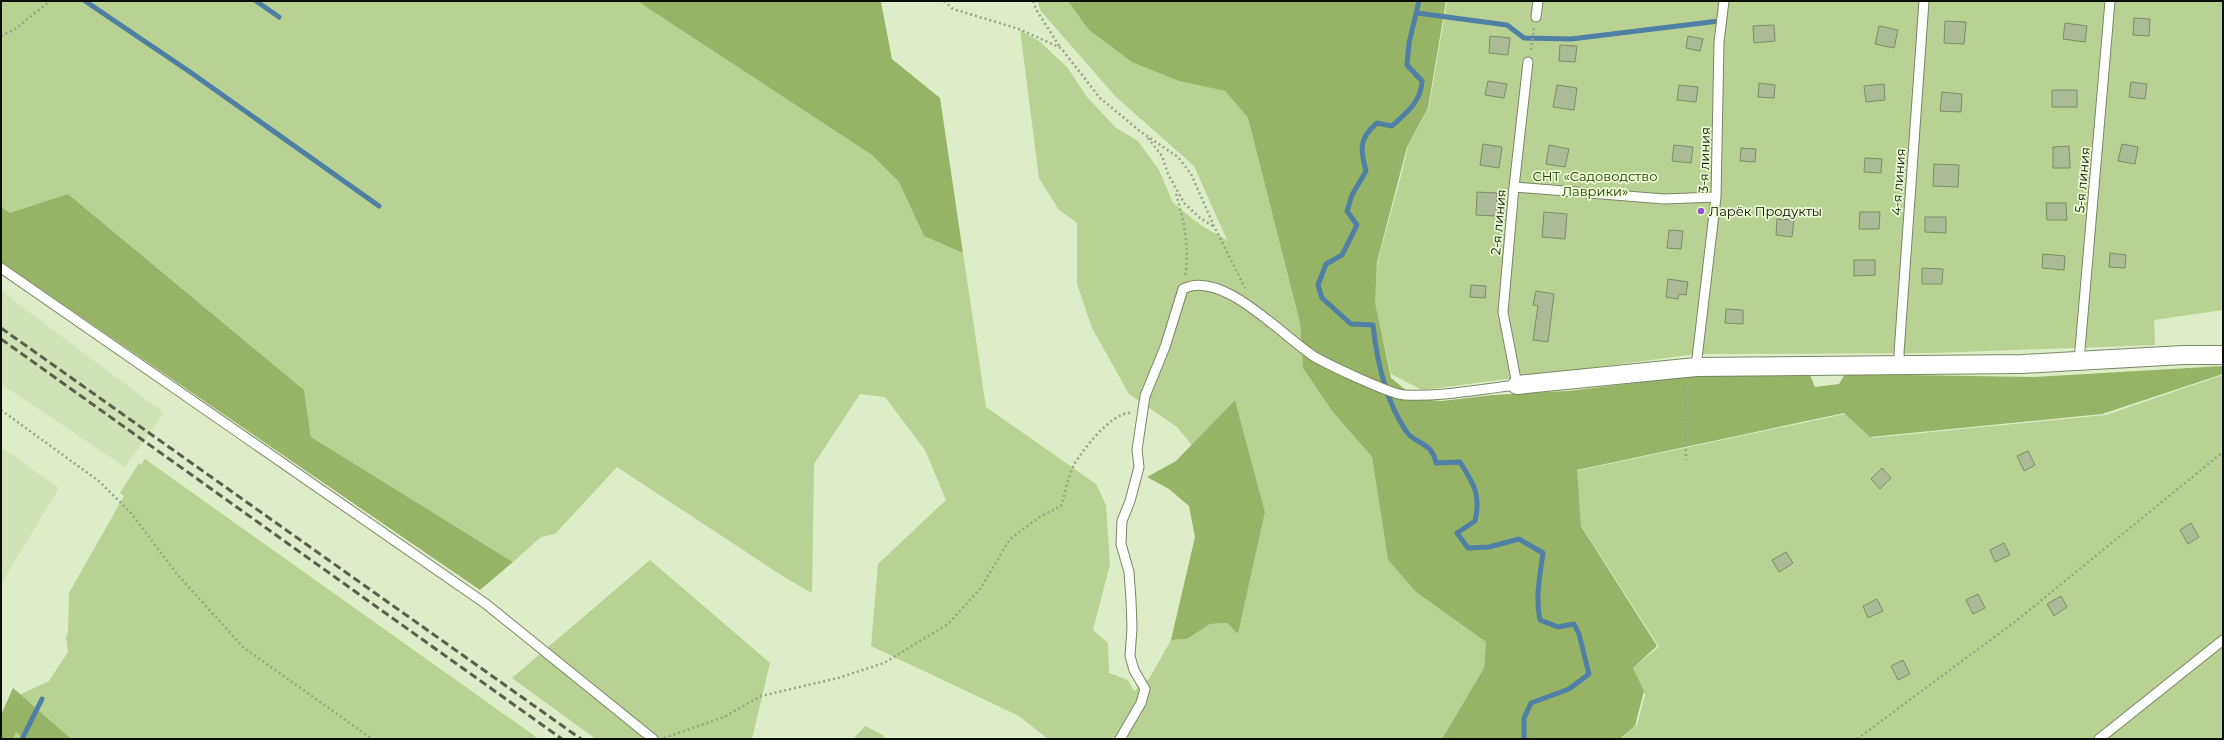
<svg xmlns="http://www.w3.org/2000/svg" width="2224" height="740" font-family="Montserrat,sans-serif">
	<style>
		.built { fill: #d1e3b6 }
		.green { fill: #b9d193 }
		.forest { fill: #96b366 }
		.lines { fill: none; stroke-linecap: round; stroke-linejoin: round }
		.stream { stroke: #4f7fa4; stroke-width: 5 }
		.building { fill: #acbb96; stroke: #7d8b68 }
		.lane-casing { stroke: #798764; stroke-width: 11 }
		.street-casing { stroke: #798764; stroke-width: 20 }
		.path { stroke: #97a386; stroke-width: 2.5; stroke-dasharray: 2 3; stroke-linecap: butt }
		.lane { stroke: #fff; stroke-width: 9 }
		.street { stroke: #fff; stroke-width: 18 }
		.rail { stroke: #58604b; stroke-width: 3; stroke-dasharray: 8 4; stroke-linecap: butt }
		.poi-dot { fill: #9154ca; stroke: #ebfad4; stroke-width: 1.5 }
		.labels { text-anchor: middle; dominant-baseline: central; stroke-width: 3.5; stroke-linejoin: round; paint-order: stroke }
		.street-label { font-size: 13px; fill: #0a0e03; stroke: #ebfad4 }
		.park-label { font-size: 13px; fill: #2b3c00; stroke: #ebfad4 }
		.poi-label { font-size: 13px; fill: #0a0e03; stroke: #ebfad4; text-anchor: start }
	</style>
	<rect width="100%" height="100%" fill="#deedc7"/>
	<!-- built -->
	<path class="built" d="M1,291L164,413L125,467L1,384Z
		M1,447L59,488L1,584Z"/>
	<!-- green -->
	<path class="green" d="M1,1H637L872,155L899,182L924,236L963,253L986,407L1096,484L1106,505L1110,564L1093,630L1108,643L1109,673L1128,680L1134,691L1149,679L1171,640L1187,639L1210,624L1227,623L1238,634L1265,512L1235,400L1192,445L1177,427L1129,394L1092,328L1077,284V223L1059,210L1039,178L1020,30L1039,41L1067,67L1087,97L1115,127L1138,141L1159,170L1173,203L1202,226L1227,240L1194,166L1115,96L1040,10L1038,1H1068L1088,29L1179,81L1225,91L1248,118L1300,323L1303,368L1332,411L1372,457L1388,560L1416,592L1486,642L1484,668L1442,739H1048L1019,716L871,646L878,564L946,500L925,450L885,397L860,394L814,464L812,593L784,577L617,467L555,534L541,537L513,562L311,437L304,390L68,194L10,214L1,207Z
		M1447,1H2223V310L2154,320L2155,345L1933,353L1697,354L1422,390L1391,374L1374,302L1378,260L1401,176L1408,146L1429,107Z
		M2223,375V739H1621L1637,725L1645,695L1633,668L1659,647L1581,525L1576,471L1845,414L1872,438L2106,415Z
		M145,459L539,739H1L15,697L49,681L68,652L66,637L68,632L69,593L124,496L120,493L139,463L141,465Z
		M650,560L770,663L752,739H596L512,678Z
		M865,726L883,735L885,739H853Z"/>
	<!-- forest -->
	<path class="forest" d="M637,1L881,2L892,59L940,98L963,253L924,236L899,182L872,155Z
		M1068,1H1446L1428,108L1407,147L1377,262L1375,303L1391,378L1417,399L1442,401L1493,395L1568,391L1692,376L1810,375L1815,387L1839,384L1845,374L2034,377L2223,366V374L2102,414L1870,437L1844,413L1577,470L1581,526L1657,646L1633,668L1644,691L1635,726L1620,739H1442L1484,668L1486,642L1416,592L1388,560L1372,457L1332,411L1303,368L1300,323L1248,118L1225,91L1179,81L1132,62L1088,29Z
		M68,194L304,390L311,437L513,562L480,590L1,262V207L10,213Z
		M1235,400L1265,512L1238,634L1227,623L1210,624L1187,639L1171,640L1195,537L1189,506L1169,489L1147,477L1176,461Z
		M13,688L71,739H24L16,732L13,739H1V715Z"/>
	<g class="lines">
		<!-- stream -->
		<path class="stream" d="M85,1L190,72L379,206
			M256,1L279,17
			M1419,1L1409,43L1407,65L1422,81C1421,102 1407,112 1392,126L1377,123C1359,138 1360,149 1366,171L1352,195L1347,211L1357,225L1342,255L1326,264L1318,285L1322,298L1351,324L1373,325C1377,362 1385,400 1406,431C1415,445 1432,441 1436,463L1460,462C1474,484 1481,495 1475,521L1457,533L1468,548L1489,547L1519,539L1543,553C1540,576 1535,598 1540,620L1558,627L1574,624L1579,634L1589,674L1569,689L1531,703L1524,718V739
			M1417,13L1507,25L1524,38L1571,39L1719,21
			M22,739L42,699"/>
	</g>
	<!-- building -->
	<path class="building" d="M2134,18L2150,19L2149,36L2133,35Z
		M1945,21L1966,22L1964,44L1944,43Z
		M2065,23L2087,26L2085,42L2063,39Z
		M1774,25L1775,41L1754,43L1753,26Z
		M1879,26L1898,30L1894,48L1875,44Z
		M1490,36L1510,38L1508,55L1489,53Z
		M1688,36L1703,39L1700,51L1686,48Z
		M1560,45L1577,46L1575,62L1559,61Z
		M1488,81L1507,84L1504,98L1485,95Z
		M2131,82L2147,84L2145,99L2129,97Z
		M1759,83L1775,85L1774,98L1758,97Z
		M1884,84L1885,100L1866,102L1864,86Z
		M1557,85L1577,88L1574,110L1553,107Z
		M1679,85L1698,87L1696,102L1677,100Z
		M2052,90H2077V107H2052Z
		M1942,92L1962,94L1961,112L1940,111Z
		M1483,144L1502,147L1499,168L1480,165Z
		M2122,144L2138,147L2135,164L2118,161Z
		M1549,145L1569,149L1565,167L1546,164Z
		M1674,145L1693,147L1691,163L1672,161Z
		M2069,146L2070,168H2053V147Z
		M1741,148L1756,149L1755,162L1740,161Z
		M1865,158L1882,159L1881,173L1864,172Z
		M1934,164L1959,165L1958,187L1933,186Z
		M1477,192L1497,193L1496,216L1476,215Z
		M2046,203H2066L2067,220H2047Z
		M1544,212L1567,214L1565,239L1542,237Z
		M1860,212H1880L1879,229H1859Z
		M1925,217H1946V233L1925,232Z
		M1777,219L1794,220L1792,237L1776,235Z
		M1669,230L1683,231L1681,249L1667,248Z
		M2110,253L2126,255L2125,268L2109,267Z
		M2043,254L2065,256L2064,270L2042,268Z
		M1854,260H1875V275L1854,276Z
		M1922,268L1943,269L1942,284H1922Z
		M1668,279L1688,282L1686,295L1679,294L1678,299L1666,297Z
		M1471,285L1486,286L1485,298L1470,297Z
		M1536,291L1554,294L1548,342L1533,340L1538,306L1533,305Z
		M1726,309L1743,310V324L1725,323Z
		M2028,451L2035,465L2024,471L2017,456Z
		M1882,468L1891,478L1880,489L1871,479Z
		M2191,523L2199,537L2188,544L2180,530Z
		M2004,543L2010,555L1995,562L1990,550Z
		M1786,552L1793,563L1779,572L1772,560Z
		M1978,594L1985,608L1973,614L1966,600Z
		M2061,596L2067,607L2054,616L2047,604Z
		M1877,599L1883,611L1868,618L1863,606Z
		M1903,660L1910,674L1898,680L1891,666Z"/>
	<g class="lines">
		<!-- lane casing -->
		<g class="lane-casing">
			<path id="lane" d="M1536,17L1538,1
				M1514,187L1664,199L1716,197
				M1,268L486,604L653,739
				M2079,361L2110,1
				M1900,365L1899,353L1924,1
				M1696,367L1716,197L1719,42L1724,1
				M1120,739L1141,703L1145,689L1134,670L1130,656L1132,628L1131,600L1129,572L1121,544L1122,521L1130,501L1139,467L1137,450L1145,396L1165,347L1183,289C1222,268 1284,338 1315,357C1329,365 1390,394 1404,395C1441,397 1480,389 1517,385L1503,312L1514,187L1528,62
				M2099,739L2223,640"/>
		</g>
		<!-- street casing -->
		<g class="street-casing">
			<path id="street" d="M1517,385L1696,367L2022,364L2183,355H2223"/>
		</g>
		<!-- path -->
		<path class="path" d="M944,1L953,9L1019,29L1061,48L1100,98L1141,132L1178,157L1191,174L1214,226L1245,288
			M1033,1L1037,11L1060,47
			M1,36L15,29L50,1
			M1531,50L1534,27
			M1148,138L1162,156L1168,174L1184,203L1200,218L1213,226
			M1176,194C1184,221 1190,249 1185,277
			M1685,384L1686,460
			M1,410L100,482L131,513L177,574L243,647L372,739
			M664,738L724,717L761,696L838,678L884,663L948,624L980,589L1010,539L1041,516L1061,506C1065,493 1068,477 1074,465C1083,449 1111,413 1130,413
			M1857,739L2016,621L2223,452"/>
		<!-- lane -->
		<use href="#lane" class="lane"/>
		<!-- street -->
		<use href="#street" class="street"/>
		<!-- rail -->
		<path class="rail" d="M1,328L581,739
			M1,339L562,739"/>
	</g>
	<!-- markers -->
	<circle class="poi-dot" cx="1701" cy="211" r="4"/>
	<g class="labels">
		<!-- street labels -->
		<g class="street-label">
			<text transform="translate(1704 160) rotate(-88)">3-я линия</text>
			<text transform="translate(2082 180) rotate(-85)">5-я линия</text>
			<text transform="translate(1898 182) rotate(-86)">4-я линия</text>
			<text transform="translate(1498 222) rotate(-85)">2-я линия</text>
		</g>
		<!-- park labels -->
		<g class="park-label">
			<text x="1595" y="176">СНТ «Садоводство<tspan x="1595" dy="15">Лаврики»</tspan></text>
		</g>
		<!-- poi labels -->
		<g class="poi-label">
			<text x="1709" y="211">Ларёк Продукты</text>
		</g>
	</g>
	<!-- border -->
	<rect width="2224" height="740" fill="none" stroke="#0a0e03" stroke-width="4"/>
</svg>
